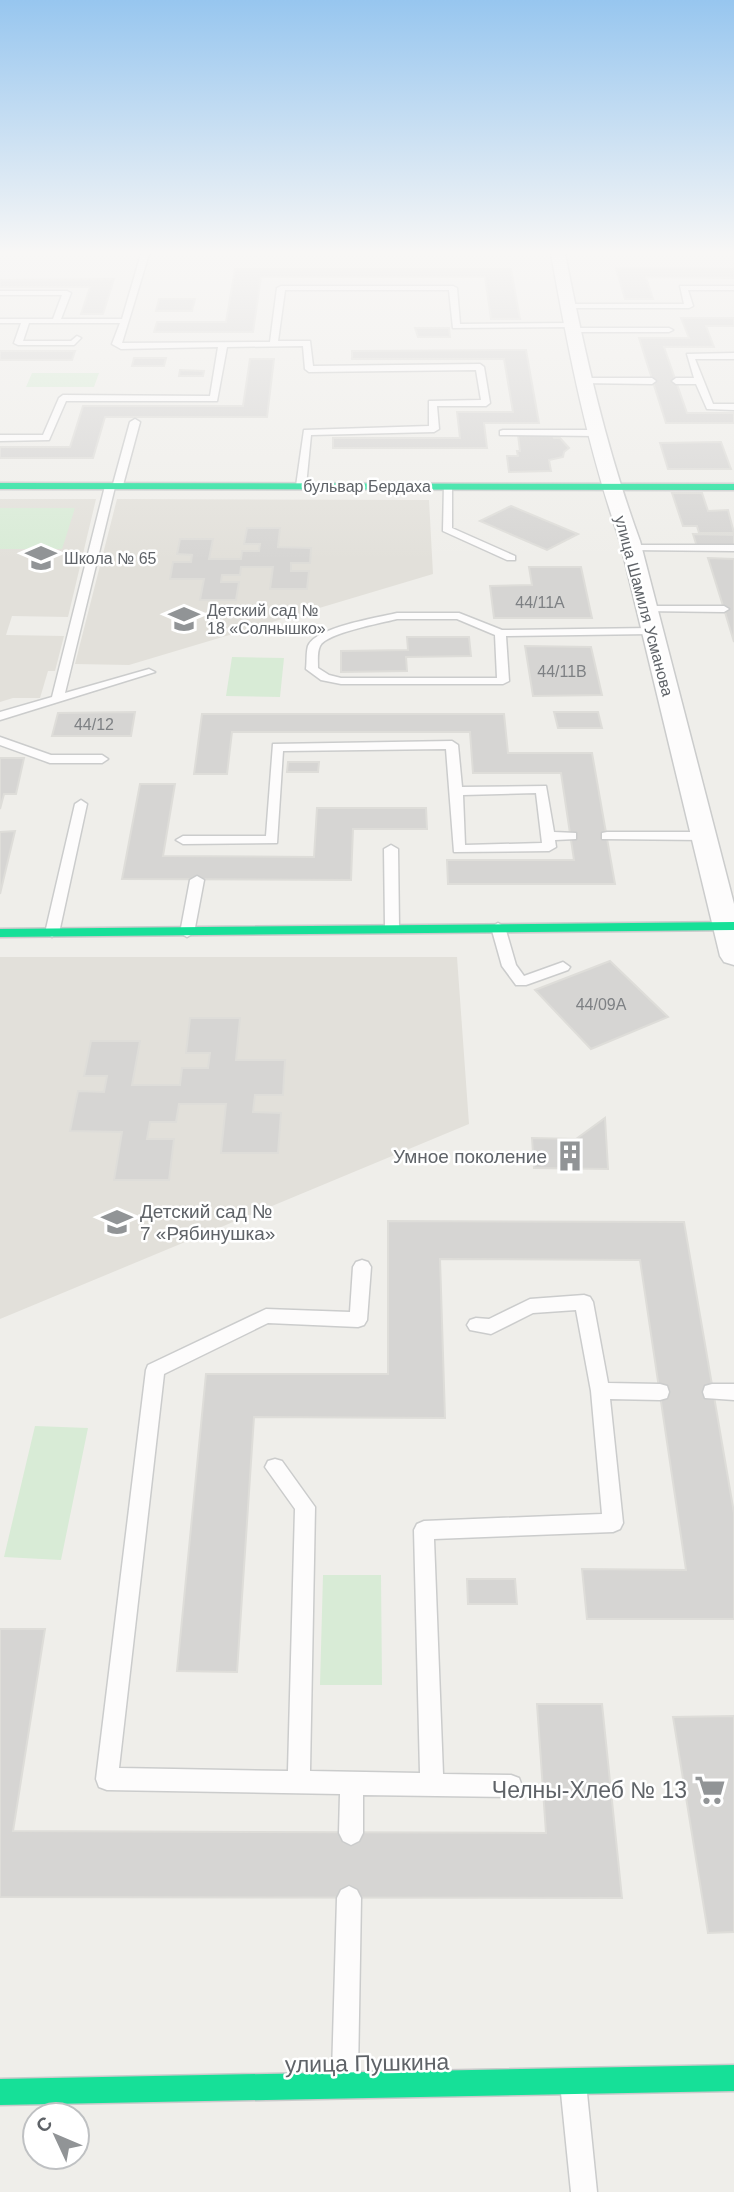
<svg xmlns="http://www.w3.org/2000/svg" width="734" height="2192" font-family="Arial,sans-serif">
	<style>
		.education { fill: #e2e0da }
		.green { fill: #d8ebd6 }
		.building { fill: #d6d5d3; stroke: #deddd9; stroke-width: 2 }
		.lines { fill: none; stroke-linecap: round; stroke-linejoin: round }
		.lane-casing { stroke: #cbcccc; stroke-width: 3 }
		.street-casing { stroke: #cbcccc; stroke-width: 3 }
		.fast-casing { stroke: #cacacb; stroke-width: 3 }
		.lane { fill: #fdfcfc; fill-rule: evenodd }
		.street { fill: #fdfcfc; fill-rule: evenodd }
		.fast { fill: #16e098; fill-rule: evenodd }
		.labels { text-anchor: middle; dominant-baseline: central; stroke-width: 5; stroke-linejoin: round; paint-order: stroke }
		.far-street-label { font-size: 16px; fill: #5f6368; stroke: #fff }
		.far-poi-label { font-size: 16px; fill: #5f6368; stroke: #fff; text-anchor: start }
		.number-label { font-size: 16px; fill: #7e8184 }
		.poi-label { font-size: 19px; fill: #5f6368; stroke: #fff; text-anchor: end }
		.near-poi-label { font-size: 23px; fill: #5f6368; stroke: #fff; text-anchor: end }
		.near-street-label { font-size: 23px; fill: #5f6368; stroke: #fff }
	</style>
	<rect width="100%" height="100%" fill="#efeeea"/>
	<!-- education -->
	<path class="education" d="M0,499H96L68,617L12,616L6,635L64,636L55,671H48L40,698H13L0,702Z
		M117,499L429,500L433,574L129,665L75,664Z
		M0,957H457L469,1124L0,1319Z"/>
	<!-- green -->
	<path class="green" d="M32,373H99L94,387H26Z
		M0,508H75L62,549H0Z
		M232,657L284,658L280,697L226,696Z
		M35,1426L88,1428L61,1560L4,1557Z
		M323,1575H381L382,1685H320Z"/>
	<!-- building -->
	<path class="building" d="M634,268L734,269V278L646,277L653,299H625L616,269Z
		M235,269H511L520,319H491L485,277H261L253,332H154L157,322H226Z
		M114,279L103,314H81L90,287H0V280Z
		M159,299H195L192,311H156Z
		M681,318H734V326H706L714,347H664L687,413H734V423H666L639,338H689Z
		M415,328H449L450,337H418Z
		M526,350L539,423H484L487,448H333V438H460L457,412H513L504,359H352V351Z
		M0,351H75L72,360H0Z
		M134,358H166L164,366H132Z
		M250,359H274L267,417H105L93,458H0V447H70L83,406H243Z
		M180,370L204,371L203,376H179Z
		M518,435H553L554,438H560L569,448L564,452L563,457L549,460L551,471L509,472L507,456H518L517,451H520Z
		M721,442L731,469H668L660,443Z
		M672,493H702L708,511L728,510L734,533H699L697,526H683Z
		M511,506L578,534L547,550L480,521Z
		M247,528H280L278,547L311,548L310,563H291V571H309L307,589H270L273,567H241L240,575H222L221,582H239L236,600H200L204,579H170L173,562H191L192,555L177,554L180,539H213L209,559H241L242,551H259L260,544H244Z
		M693,534L734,535V547H697Z
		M708,558L734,559V642L724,609Z
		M529,567H581L592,618H494L490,586L532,585Z
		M407,637H469L471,656L406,657L407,671L341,672V651L408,650Z
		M525,646L591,647L602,695L533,696Z
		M135,712L131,736H52L58,713Z
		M554,712H598L602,728H558Z
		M202,714H504L508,753H592L615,884H448L447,860H574L561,773H473L470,732H232L227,774H194Z
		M0,758H24L16,794H4L0,809Z
		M288,762H319L318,772H287Z
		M140,784H175L163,856L314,857L317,808H426L427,829H353L351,880L122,879Z
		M15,831L0,894V832Z
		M610,961L668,1017L591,1049L535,990Z
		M190,1018H240L236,1060H285L283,1095H255L253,1112L281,1113L278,1153H221L226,1104H179L176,1122H150L147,1139H174L169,1180H114L122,1132L70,1131L78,1091L104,1092L107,1076H84L91,1041H140L132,1085H180L182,1068H208L210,1053H186Z
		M605,1118L608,1169L534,1168L532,1138L576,1139Z
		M388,1221L684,1222L734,1513V1619H587L582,1569L686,1570L640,1260L440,1259L445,1418L254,1417L237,1672L177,1671L206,1374H388Z
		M467,1579H515L517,1604H468Z
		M0,1629H45L13,1831L546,1833L537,1704H602L622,1898L0,1897Z
		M734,1716V1932L708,1933L673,1717Z"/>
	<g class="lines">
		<!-- lane casing -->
		<g class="lane-casing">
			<path id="lane" d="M141,254H149L122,343L270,342L277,288L281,286H453L457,288L460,324L571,323L575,325L571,327L453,328L449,290H285L278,341H310L313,366L480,364L484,367L490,403L486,406H437L439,429L434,432L311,435L306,486L301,489L296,486L304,430L429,426V401L481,400L476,370L309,372L305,369L303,346L227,347L217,401H66L49,440L0,441V435H43L59,398L63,395L210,396L218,347L121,349L112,344L120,323H29L23,341H71L77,336L81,338L74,345H18L14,343L21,323H0V319H53L62,295H0V291H67L71,293L61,319H122Z
				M680,286H734V290H688L693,306L689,308H567L563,306L567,304H684Z
				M572,328H669L673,330L669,332H569V328Z
				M734,353V359H695L713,404H734V410L707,409L696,384H676L672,381L676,378H694L687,354Z
				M582,378H652L656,381L652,384L579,383V379Z
				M135,419L140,422L123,485L115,487L65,693L149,669L155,672L0,720V712L52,697L105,486L113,484L130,422Z
				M503,430H597L602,433L597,436L500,435V431Z
				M444,484L452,486V528L515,556V560H507L443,531Z
				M632,545H734V551L628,550V546Z
				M646,606H724L729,609L724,612L642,611L641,609Z
				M397,613H459L502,630L651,628L657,631L651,634L506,636L509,681L503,684H341L321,680L306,669C307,662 306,653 308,646C316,627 377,618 397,613ZM397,619H457L495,635L497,678H341L329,675L318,668C318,661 317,652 320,646C326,633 382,623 397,619Z
				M0,737L51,755H102L108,759L102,763H50L0,745Z
				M452,741L458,745L462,787L546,786L554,832L576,833V839L555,840L556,847L549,851L454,852L446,749L283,751L277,843L183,844L176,840L183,836H266L273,744ZM536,793L542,843L465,845L463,795Z
				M81,800L87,804L59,933L52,937L45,933L75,804Z
				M607,832H704L711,836L704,840L602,839V833Z
				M391,845L398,849L399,927L392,931L385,927L384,849Z
				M197,876L204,880L194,933L187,937L180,933L190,880Z
				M498,923L505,927L516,965L524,976L563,962L570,967L568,970L526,985H516L502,966L491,927Z
				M362,1260L368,1262L371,1267L367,1320L364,1325L358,1327L268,1323L164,1374L119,1768L288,1771L295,1509L265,1467L268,1461L275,1459L282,1461L315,1507L310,1771L420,1773L414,1530L417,1524L424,1521L602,1514L591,1391L576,1310L533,1313L491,1334L470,1330L467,1325L470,1320L476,1318L489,1319L530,1299L584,1295L590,1297L593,1302L608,1383L660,1384L667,1386L669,1392L667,1398L660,1400L610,1399L623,1523L620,1529L613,1532L434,1539L443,1774L511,1775L519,1778L522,1786L519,1794L511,1797L363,1795V1833L359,1841L351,1845L343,1841L339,1833L340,1794L107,1790L99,1787L96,1779L146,1370L148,1365L266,1309L350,1312L353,1267L356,1262Z
				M712,1384H734V1400L705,1398L703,1392L705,1386Z
				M349,1886L357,1890L361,1898L358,2074L354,2083L345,2087L336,2083L332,2074L337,1898L341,1890Z
				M574,2080L583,2084L587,2093L597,2192H571L561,2093L565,2084Z"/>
		</g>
		<!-- street casing -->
		<g class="street-casing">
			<path id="street" d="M551,254H565C585,354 605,445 640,541L734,904V965L724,962L720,956L620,541C587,445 569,354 551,254Z"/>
		</g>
		<!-- fast casing -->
		<g class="fast-casing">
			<path id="fast" d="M0,483L734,484V490L0,489Z
				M734,922V930L0,937V929Z
				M734,2065V2091L0,2105V2079Z"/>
		</g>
		<!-- lane -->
		<use href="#lane" class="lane"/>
		<!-- street -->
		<use href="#street" class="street"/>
		<!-- fast -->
		<use href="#fast" class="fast"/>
	</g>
	<!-- sky -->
	<linearGradient id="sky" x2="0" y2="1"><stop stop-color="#97c6ef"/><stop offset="0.45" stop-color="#f8f7f6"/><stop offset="1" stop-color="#f8f7f6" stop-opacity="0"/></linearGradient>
	<rect width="734" height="561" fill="url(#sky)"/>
	<!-- icons -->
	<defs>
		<g id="school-bare" transform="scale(2.415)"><path d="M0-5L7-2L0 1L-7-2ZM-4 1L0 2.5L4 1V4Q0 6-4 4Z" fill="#919496" stroke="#fff" stroke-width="2.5" paint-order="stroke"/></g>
		<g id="building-bare" transform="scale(2.415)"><path d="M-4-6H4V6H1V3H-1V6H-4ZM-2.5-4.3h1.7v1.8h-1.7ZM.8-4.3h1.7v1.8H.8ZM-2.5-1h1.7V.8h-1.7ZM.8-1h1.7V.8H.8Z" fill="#919496" stroke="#fff" stroke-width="2.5" paint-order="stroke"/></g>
		<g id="supermarket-bare" transform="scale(2.415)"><path d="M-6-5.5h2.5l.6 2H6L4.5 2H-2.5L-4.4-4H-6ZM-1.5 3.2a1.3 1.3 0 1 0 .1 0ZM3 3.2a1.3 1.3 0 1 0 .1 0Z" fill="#919496" stroke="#fff" stroke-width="2.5" paint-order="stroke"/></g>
	</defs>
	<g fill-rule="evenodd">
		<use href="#school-bare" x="41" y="558"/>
		<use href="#school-bare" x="184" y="619"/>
		<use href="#building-bare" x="570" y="1156"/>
		<use href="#school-bare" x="117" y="1222"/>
		<use href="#supermarket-bare" x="710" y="1790"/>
	</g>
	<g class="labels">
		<!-- far-street labels -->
		<g class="far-street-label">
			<text x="367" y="486">бульвар Бердаха</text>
			<text transform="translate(644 606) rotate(75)">улица Шамиля Усманова</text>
		</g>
		<!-- far-poi labels -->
		<g class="far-poi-label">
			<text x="64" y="558">Школа № 65</text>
			<text x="207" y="610">Детский сад №<tspan x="207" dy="18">18 «Солнышко»</tspan></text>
		</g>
		<!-- number labels -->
		<g class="number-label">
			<text x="540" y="602">44/11А</text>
			<text x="562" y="671">44/11В</text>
			<text x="94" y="724">44/12</text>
			<text x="601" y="1004">44/09А</text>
		</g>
		<!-- poi labels -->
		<g class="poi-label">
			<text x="547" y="1156">Умное поколение</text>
			<text x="140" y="1211" text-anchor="start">Детский сад №<tspan x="140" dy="22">7 «Рябинушка»</tspan></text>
		</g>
		<!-- near-poi labels -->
		<g class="near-poi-label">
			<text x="687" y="1790">Челны-Хлеб № 13</text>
		</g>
		<!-- near-street labels -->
		<g class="near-street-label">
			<text transform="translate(367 2063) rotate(-1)">улица Пушкина</text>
		</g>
	</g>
	<!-- north arrow -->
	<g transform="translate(56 2136) rotate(314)"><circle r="33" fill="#ffffff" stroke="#bfc1c3" stroke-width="2"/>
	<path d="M0-5L12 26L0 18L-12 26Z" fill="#919496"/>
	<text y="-10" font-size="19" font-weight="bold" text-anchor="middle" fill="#5f6368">С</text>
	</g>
</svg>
